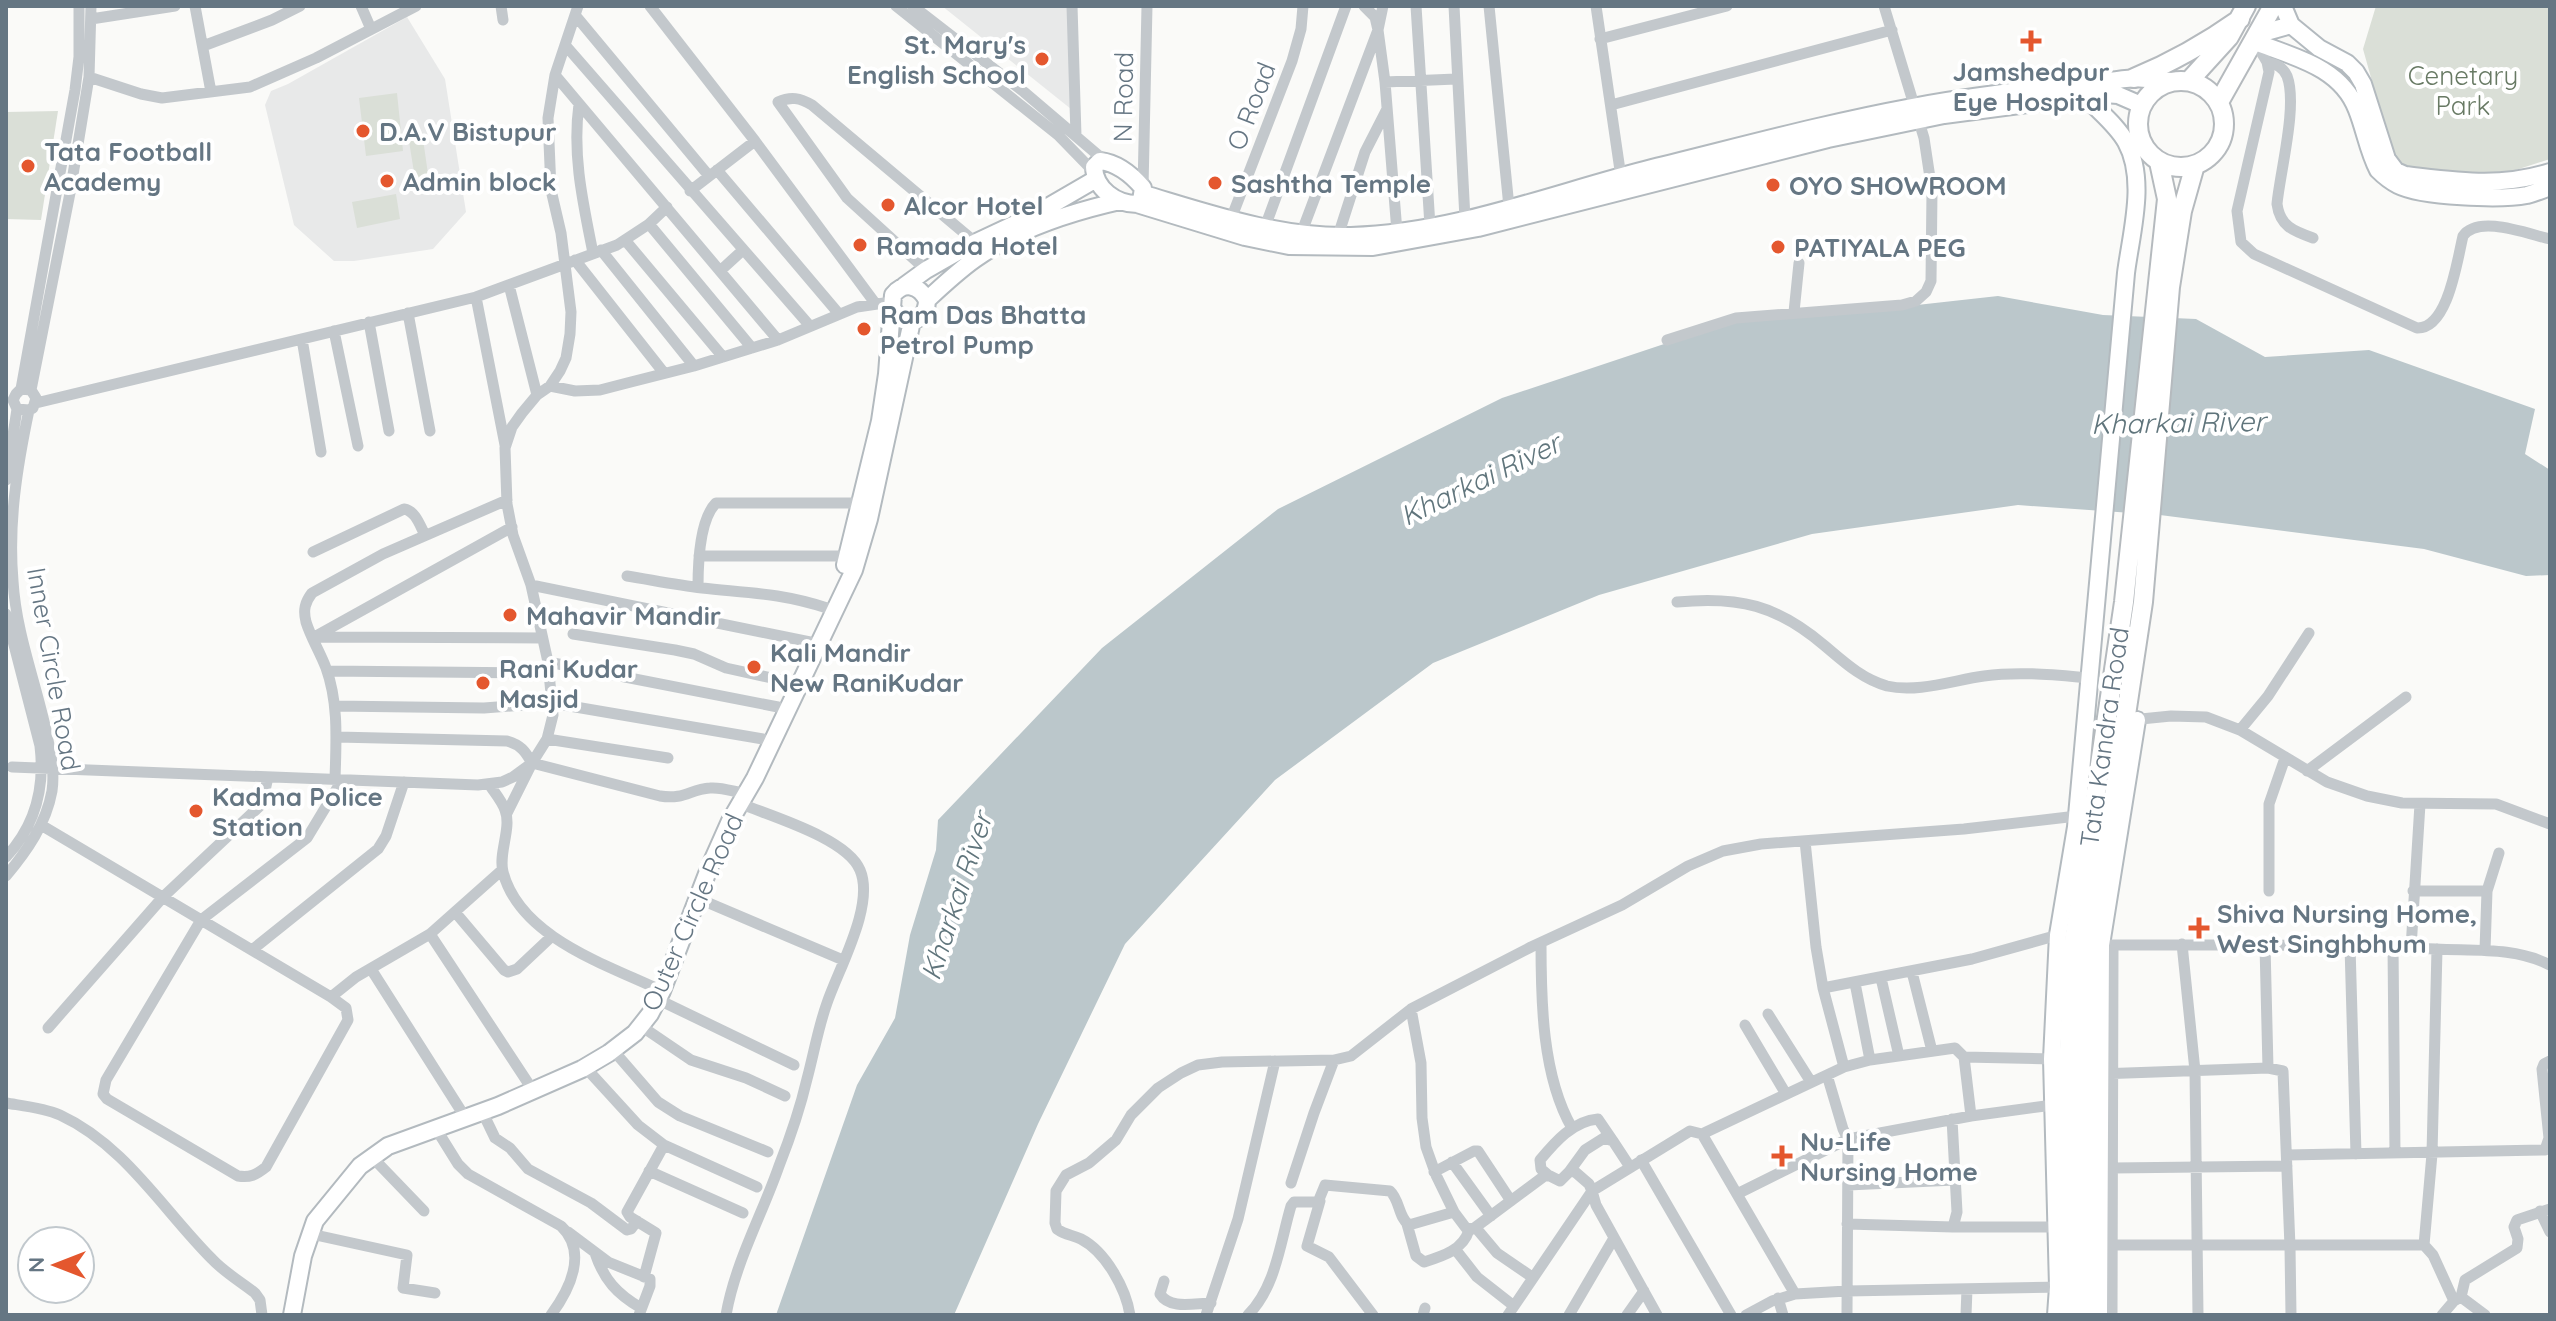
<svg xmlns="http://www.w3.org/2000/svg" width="2556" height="1321" font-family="Quicksand,sans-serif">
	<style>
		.built { fill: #e8e9e9 }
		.green { fill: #dadfd7 }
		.water { fill: #bbc7cb }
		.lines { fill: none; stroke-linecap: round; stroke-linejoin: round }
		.secondary-casing { stroke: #b3babf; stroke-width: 20 }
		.primary-casing { stroke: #b5babe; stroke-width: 22 }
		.street { stroke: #c3c8cc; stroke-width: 11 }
		.secondary { stroke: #fff; stroke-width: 16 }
		.primary { stroke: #fff; stroke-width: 18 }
		.poi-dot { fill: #e4572e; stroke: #fff; stroke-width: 3 }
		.labels { text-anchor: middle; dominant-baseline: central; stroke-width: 8; stroke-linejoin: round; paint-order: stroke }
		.poi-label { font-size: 26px; font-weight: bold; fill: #657683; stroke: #fff; text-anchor: start }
		.park-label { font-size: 26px; fill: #687a64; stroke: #fff }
		.street-label { font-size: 26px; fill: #657683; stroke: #fff }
		.water-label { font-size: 28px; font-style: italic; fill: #60757c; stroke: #fff }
	</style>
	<rect width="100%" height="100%" fill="#fafaf8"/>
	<!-- built -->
	<path class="built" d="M942,6H1074L1076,113Z
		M407,17L445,79L466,212L433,249L354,261H334L294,225L265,105L271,91L288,84Z"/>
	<!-- green -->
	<path class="green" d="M2376,6H2550V159L2491,178L2396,167L2363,49Z
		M397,93L403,151L366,156L359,98Z
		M58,111L41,220L6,219V112Z
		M422,132L430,188L417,191L408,135Z
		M396,194L400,219L357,228L352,202Z"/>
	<!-- water -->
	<path class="water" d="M1998,296L2103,315L2196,319L2265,357L2369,350L2535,409L2525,454L2550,470V575L2526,576L2424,549L2160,515L2018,505L1812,534L1599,595L1433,663L1275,780L1125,944L1038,1124L954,1315H776L857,1085L895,1018L910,935L936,850L938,820L1102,648L1278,509L1502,398L1736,320L1899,307Z"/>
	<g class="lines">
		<!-- secondary casing -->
		<g class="secondary-casing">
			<path id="secondary" d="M2283,6L2291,25L2319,48L2347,63L2356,72L2363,84L2387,159L2396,171L2405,175C2458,181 2498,188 2550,172
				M2259,34L2291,25
				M2255,42C2294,57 2341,67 2357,110C2365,130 2368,151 2378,170C2384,176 2390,181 2398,185C2422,197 2500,200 2527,195C2535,193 2542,190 2550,187
				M1100,161C1117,163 1132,175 1143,188L1141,201L1137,204C1116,204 1095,189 1094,167Z
				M1144,194C1211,214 1280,238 1351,236C1454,233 1553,193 1652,168C1738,147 1825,123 1912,107C1985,93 2060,87 2134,78L2171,81
				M1137,204L1245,237L1289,246L1373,247L1478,228L1828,139L1944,115L2104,94L2118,95L2141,105
				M904,286L926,270L968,246L1034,215L1096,179
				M927,300C919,285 904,281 893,295L892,308L900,319C915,325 927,316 927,300C942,286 958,271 975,259C1016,230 1071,212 1120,201
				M845,565L880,421L887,374L892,308
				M292,1315L303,1256L315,1221L360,1166L388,1146L498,1106L582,1069L609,1053L635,1033L650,1014L662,991L710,866L730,821L755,778L854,570L869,519L912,321
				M2056,1315L2058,1287L2052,1059L2058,935L2076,827L2126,273C2131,233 2147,180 2126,142C2117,125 2097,110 2084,95
				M2099,1315L2101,945L2137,720"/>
		</g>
		<!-- primary casing -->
		<g class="primary-casing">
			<path id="primary" d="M2134,78C2173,62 2206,43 2240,19
				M2138 124a43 43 0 1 1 86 0a43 43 0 1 1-86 0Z
				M2189,81L2229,37L2246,6
				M2219,102L2273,6
				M2071,1315L2068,1075L2073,947L2124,602L2167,199L2159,162
				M2087,1315L2084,1075L2087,945L2112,808L2143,602L2170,287L2182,211L2195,165"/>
		</g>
		<!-- street -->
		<path class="street" d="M195,6L211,92
			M361,6L371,29
			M501,6L503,20
			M650,6L755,141L875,303
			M896,6L1058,135L1094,172
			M913,6L1024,92L1105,161
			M1072,6L1076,136
			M1364,6L1375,17L1378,30L1385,82L1397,232
			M1416,6L1430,226
			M1454,6L1465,219
			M1489,6L1509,207
			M1596,6L1622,184
			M575,15L709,176
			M91,19L175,6
			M1600,39L1727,6
			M2255,42L2267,62L2269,72L2237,211L2241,242L2254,254L2417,328C2448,329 2457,261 2463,236C2478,214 2528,234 2550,239
			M203,46L272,20L300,6
			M566,46L810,326
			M2267,62C2276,64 2283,67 2287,76C2298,105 2280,172 2277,204C2280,226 2293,231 2313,238
			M555,75L778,340
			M89,77L141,94L162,98L250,87L316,58L416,6
			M1385,82L1456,79
			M579,104C572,155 583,203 593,253
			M1611,105L1892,30
			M717,170L839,314
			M1143,188L1147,6
			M690,191L755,141
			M1231,219L1292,61L1301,29L1303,6
			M649,224L752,348
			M1265,227L1346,6
			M1301,234L1378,30L1383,6
			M1338,236L1365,152L1387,109
			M625,240L723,357
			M601,250L694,366
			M575,260L664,373
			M926,270L847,198L778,102C791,96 800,98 812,105L975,242
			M720,271L743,250
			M509,285L537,395
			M476,297L505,445
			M1794,312L1799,263
			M408,313L430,431
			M369,322L389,431
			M334,331L358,446
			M302,339L321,452
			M1667,340L1736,318L1902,305L1916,301L1926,292L1931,281L1932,191L1924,138L1884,6
			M550,386L575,391L600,390L627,383L694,366L778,340L857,307L891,302
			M31,390L70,193L89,77L91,6
			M36,403L476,297L617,245L649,224L667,207
			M29,410L17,409L13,400L16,394L21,389L75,90L79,57V6
			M6,480L17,409
			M313,552L404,509C416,511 420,526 425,535
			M699,556H849
			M627,576C652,580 677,585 702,588C749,593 781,593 827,608
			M531,585L810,642
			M698,587C698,564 699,520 716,503H861
			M1677,602C1739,596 1777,605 1825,646C1844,662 1862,679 1887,686C1918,693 1954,680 1984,676C2019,671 2055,675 2089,678
			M6,614L40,746C45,788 36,825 6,857
			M573,634L675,650L694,654L726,668L790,682
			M316,636L512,527
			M313,637L542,638
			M548,662L778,707
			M327,671L549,673
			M335,706L484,708L552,703L763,739
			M2131,720L2171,716L2206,717L2240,730L2327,782L2367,796L2402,803L2496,804L2550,824
			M2240,730L2268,696L2309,633
			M337,737L507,741C521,745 525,751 532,763L660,796C685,800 690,789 710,788C721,787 732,791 742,793
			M547,739L668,758
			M12,767L478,785L502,782L513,777L532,763L547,739L553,715L548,662L531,585L513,535L507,504L505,448L512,427L522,413L537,395L550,386L560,371L566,358L570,334L571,312L561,233L551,190L548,118L555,75L578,6
			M2307,771L2406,697
			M335,780C336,742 339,704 326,668C320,652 311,638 306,622C303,610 305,602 312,593L383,554L507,500
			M489,784C494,792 502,801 505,810C512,828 498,853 503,872C520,938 608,965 662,991
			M507,813L530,767
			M41,825L331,997L356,977L430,934L502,870
			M1805,841L1816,947L1823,988L1844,1067
			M6,876C27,851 46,824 52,791C55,770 50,750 46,730C35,680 16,632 13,581C8,523 17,467 29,410L33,408L36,398L31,390L21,389
			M2269,891V804L2285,758
			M2413,891H2487
			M697,898L843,960
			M455,912L504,970L508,972L517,969L551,937
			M430,934L534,1092
			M1541,943C1541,1001 1542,1076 1572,1128
			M2182,944L2195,1071L2198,1315
			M2101,945C2213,944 2325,945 2436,949C2474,951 2515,947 2550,965
			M2265,945L2268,1068
			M2350,946L2356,1154
			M2393,946L2395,1153
			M2411,948L2420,804
			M252,950L378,849L386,836L404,782
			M2485,950L2487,891L2499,853
			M371,969L465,1117
			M1912,972L1932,1051
			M1881,978L1899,1056
			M1855,983L1870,1060
			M1823,988L1972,959L2058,935
			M331,997L346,1008L348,1020L266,1167C256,1175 250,1178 238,1176L107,1099L103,1094L106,1080L201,920L307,838L342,780
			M659,1000L794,1065
			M1411,1009L1421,1063L1422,1118L1426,1147L1436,1175L1454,1212
			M1768,1014L1811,1082
			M1745,1025L1786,1094
			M641,1026L691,1060L746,1078L785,1096
			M48,1028L163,897L262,804L268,777
			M613,1050L658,1102L680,1116L768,1152
			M1964,1057L2052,1059
			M585,1067L638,1125L664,1145L757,1187
			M2099,1074L2268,1068L2283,1071L2290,1247L2291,1315
			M1827,1075L1843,1129L1848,1139L1847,1315
			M6,1103C24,1106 44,1108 60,1115C125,1145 163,1210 212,1259C224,1272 241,1282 255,1293L260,1300L262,1315
			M482,1111L495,1138L510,1148L528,1169L591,1203L627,1230L631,1229L637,1221
			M435,1127L458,1164L468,1174L561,1226C588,1252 570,1289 551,1315
			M1702,1134L1844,1067L1870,1060L1955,1048L1964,1057L1971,1116
			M2287,1155L2545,1150L2549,1138L2542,1069L2544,1064L2550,1061
			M372,1157L424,1211
			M1641,1160L1731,1315
			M1452,1162L1491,1216
			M2113,1168L2287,1166
			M649,1171L743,1213
			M1434,1172L1474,1151H1478L1511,1201
			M1569,1172L1585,1150L1604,1138L1613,1141L1630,1167
			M1548,1175L1541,1169L1540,1160C1555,1142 1573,1121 1598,1119L1613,1141
			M1291,1183L1314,1113L1334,1060
			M1848,1185L1955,1180
			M1737,1194L1848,1139L1971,1116L2053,1105
			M1320,1201L1307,1246L1329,1257L1373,1315
			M2540,1211L2550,1232
			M1407,1224L1416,1256L1424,1262C1443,1256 1463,1250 1469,1230
			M1847,1224L1953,1227L1957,1212L1952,1119
			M1953,1227H2057
			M1476,1228L1497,1253L1532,1277
			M568,1232L608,1262L650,1279V1286L639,1315
			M311,1234L407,1255L403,1288L435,1293
			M2100,1245H2424L2433,1255L2454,1301
			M2424,1245L2432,1154L2437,949
			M1455,1249L1477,1277L1514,1306
			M595,1253C604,1280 617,1294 641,1308
			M644,1277L656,1233L630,1217L627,1212L664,1145
			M1164,1281L1160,1294C1170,1310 1195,1303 1211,1303
			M2461,1297L2465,1280L2517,1248L2518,1239L2514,1227L2517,1220L2550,1209
			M1778,1298L1783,1315
			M726,1315C735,1263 762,1215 779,1166C790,1138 800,1109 807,1079C814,1053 818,1028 827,1003C839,968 875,905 860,870C847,838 770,816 739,803
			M1130,1315C1126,1289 1106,1252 1081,1239C1073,1235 1065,1235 1057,1229L1055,1223L1056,1191L1066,1175L1089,1163L1116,1140L1131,1115L1158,1088L1181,1073L1198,1065L1222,1062L1334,1060L1351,1056L1411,1009L1531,947L1622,905L1688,866L1723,851L1761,844L1964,829L2077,816
			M1206,1315L1238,1219L1275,1061
			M1248,1315C1276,1287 1280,1243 1291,1206L1294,1202H1318L1325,1185L1390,1191C1400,1200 1398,1217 1409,1225L1454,1212L1466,1228L1473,1229L1543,1177L1548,1175L1560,1181L1569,1172L1574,1171L1589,1184L1592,1191L1690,1131L1702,1134L1795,1294
			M1423,1315L1425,1308
			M1508,1315L1592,1191L1596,1205L1657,1315
			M1569,1315L1614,1238
			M1627,1315L1644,1291
			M1746,1315L1772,1301L1795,1294L1847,1291L2064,1287
			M1966,1315L1967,1289
			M2112,1315L2113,945
			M2442,1315L2454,1301L2461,1297L2485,1315"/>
		<!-- secondary -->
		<use href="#secondary" class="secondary"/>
		<!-- primary -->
		<use href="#primary" class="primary"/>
	</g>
	<!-- markers -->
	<g class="poi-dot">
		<path d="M2027 29h8v8h8v8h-8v8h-8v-8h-8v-8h8z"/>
		<circle cx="1042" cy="59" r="8"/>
		<circle cx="363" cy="131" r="8"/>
		<circle cx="28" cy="166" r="8"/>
		<circle cx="387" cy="181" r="8"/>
		<circle cx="1215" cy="183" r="8"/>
		<circle cx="1773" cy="185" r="8"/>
		<circle cx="888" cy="205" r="8"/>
		<circle cx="860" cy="245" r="8"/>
		<circle cx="1778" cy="247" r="8"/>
		<circle cx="864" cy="329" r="8"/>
		<circle cx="510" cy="615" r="8"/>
		<circle cx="754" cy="667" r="8"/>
		<circle cx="483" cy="683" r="8"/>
		<circle cx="196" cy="811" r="8"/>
		<path d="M2195 916h8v8h8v8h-8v8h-8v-8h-8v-8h8z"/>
		<path d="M1778 1144h8v8h8v8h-8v8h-8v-8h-8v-8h8z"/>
	</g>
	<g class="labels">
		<!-- poi labels -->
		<g class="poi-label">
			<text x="1026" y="44" text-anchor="end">St. Mary's<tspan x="1026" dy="30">English School</tspan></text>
			<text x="2031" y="71" text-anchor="middle">Jamshedpur<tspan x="2031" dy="30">Eye Hospital</tspan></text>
			<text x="379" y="131">D.A.V Bistupur</text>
			<text x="44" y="151">Tata Football<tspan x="44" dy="30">Academy</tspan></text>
			<text x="403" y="181">Admin block</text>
			<text x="1231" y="183">Sashtha Temple</text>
			<text x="1789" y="185">OYO SHOWROOM</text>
			<text x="904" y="205">Alcor Hotel</text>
			<text x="876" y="245">Ramada Hotel</text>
			<text x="1794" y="247">PATIYALA PEG</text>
			<text x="880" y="314">Ram Das Bhatta<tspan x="880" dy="30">Petrol Pump</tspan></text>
			<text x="526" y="615">Mahavir Mandir</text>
			<text x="770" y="652">Kali Mandir<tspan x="770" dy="30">New RaniKudar</tspan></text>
			<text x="499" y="668">Rani Kudar<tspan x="499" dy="30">Masjid</tspan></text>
			<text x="212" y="796">Kadma Police<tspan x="212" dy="30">Station</tspan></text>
			<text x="2217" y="913">Shiva Nursing Home,<tspan x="2217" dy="30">West Singhbhum</tspan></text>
			<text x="1800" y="1141">Nu-Life<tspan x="1800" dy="30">Nursing Home</tspan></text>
		</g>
		<!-- park labels -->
		<g class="park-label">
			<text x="2463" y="75">Cenetary<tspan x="2463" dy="30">Park</tspan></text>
		</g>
		<!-- street labels -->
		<g class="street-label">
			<text transform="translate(1123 97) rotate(-89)">N Road</text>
			<text transform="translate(1251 106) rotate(-69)">O Road</text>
			<text transform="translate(54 669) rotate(80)">Inner Circle Road</text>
			<text transform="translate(2104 737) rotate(-82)">Tata Kandra Road</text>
			<text transform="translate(692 912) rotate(-66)">Outer Circle Road</text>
		</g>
		<!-- water labels -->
		<g class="water-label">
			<text transform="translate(2178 422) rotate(-1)">Kharkai River</text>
			<text transform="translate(1480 479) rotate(-26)">Kharkai River</text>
			<text transform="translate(956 896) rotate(-72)">Kharkai River</text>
		</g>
	</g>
	<!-- border -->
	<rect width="2556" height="1321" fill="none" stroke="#657683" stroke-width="16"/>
	<!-- north arrow -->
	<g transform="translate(56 1265) rotate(270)"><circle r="38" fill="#ffffff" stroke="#c1c8cd" stroke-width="2"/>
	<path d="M0-6L14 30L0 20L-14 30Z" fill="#e4572e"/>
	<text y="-12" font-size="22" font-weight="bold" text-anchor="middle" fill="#657683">N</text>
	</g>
</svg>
